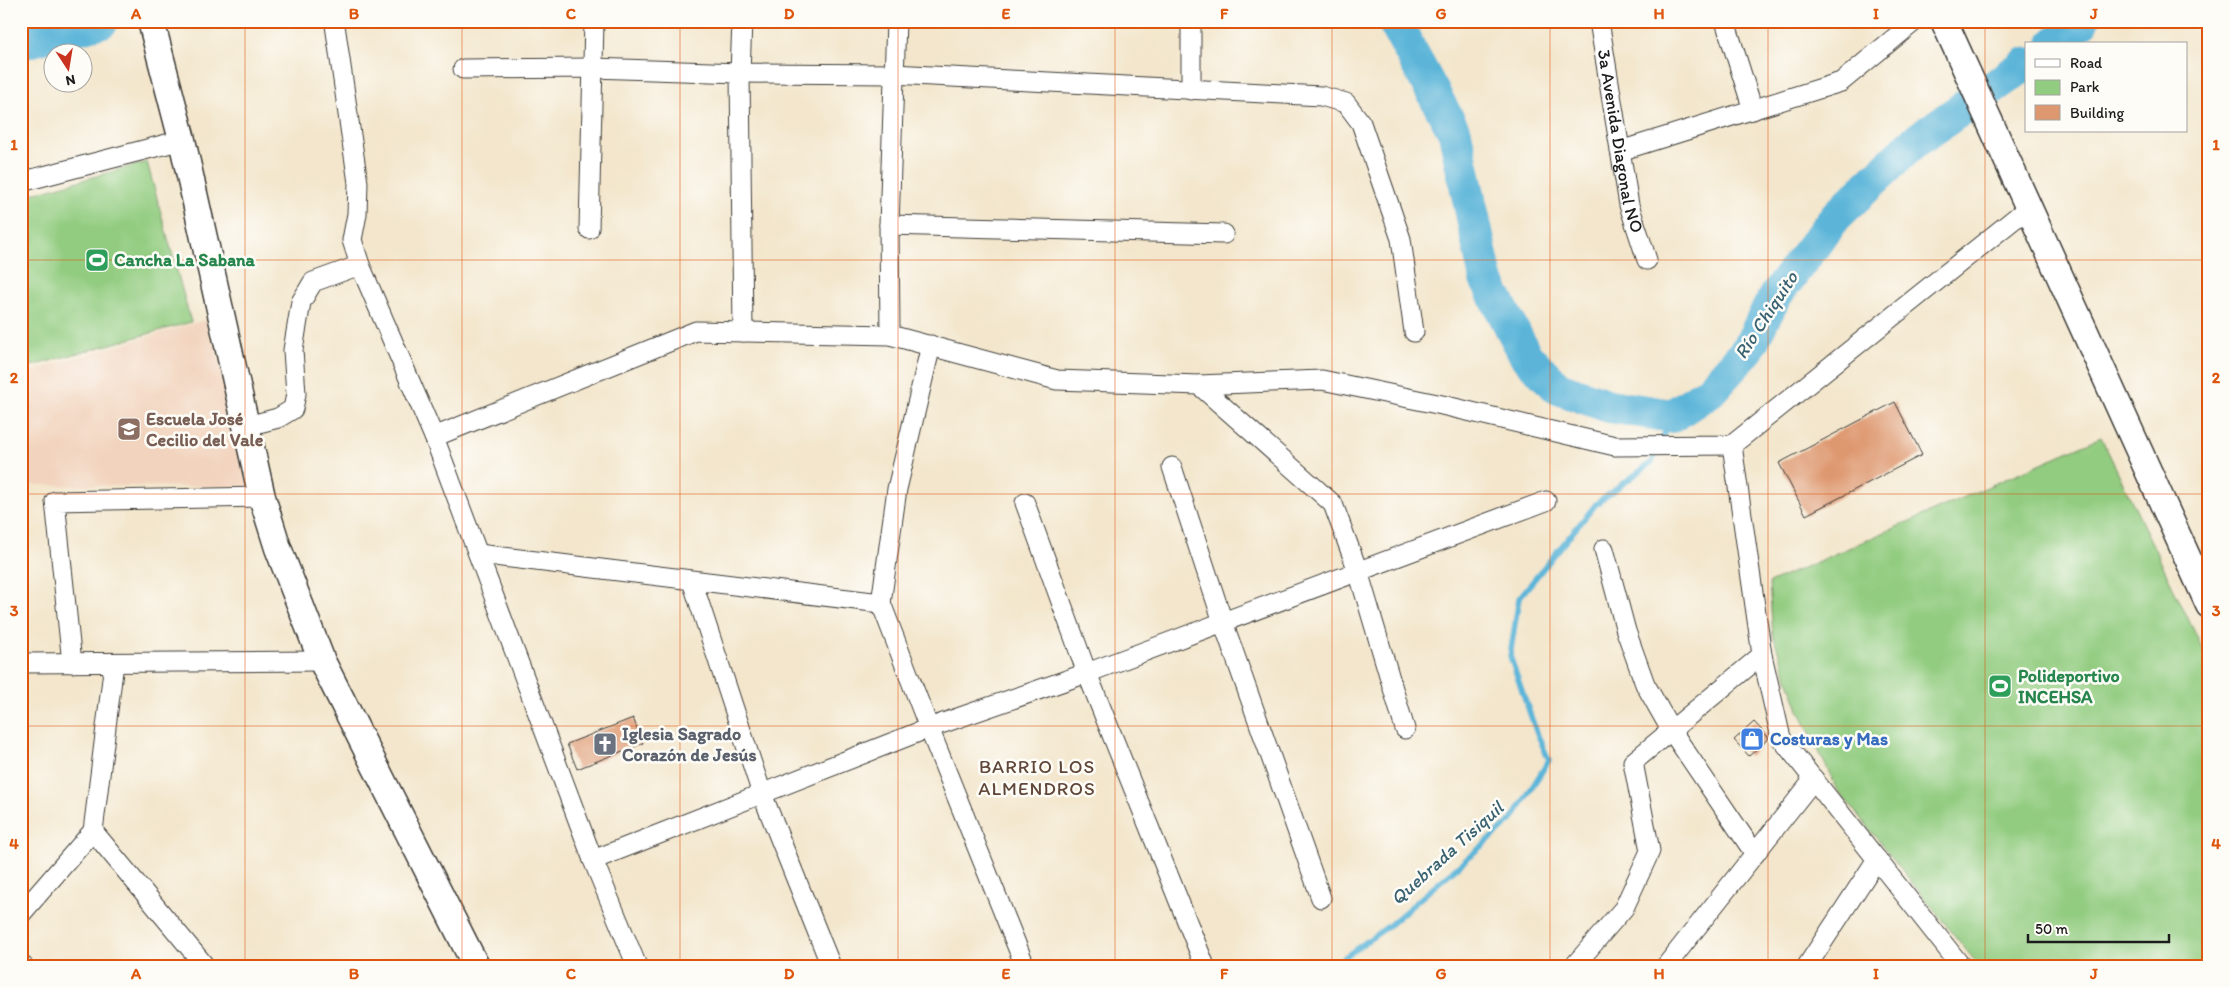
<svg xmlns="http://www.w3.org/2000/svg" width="2230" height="987" font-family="Itim,sans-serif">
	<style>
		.built { fill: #f2d4be }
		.green { fill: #92cc80; stroke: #57744e }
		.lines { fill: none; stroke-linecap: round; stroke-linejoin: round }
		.stream { stroke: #5bb5d9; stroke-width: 5.5 }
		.river { stroke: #5bb5d9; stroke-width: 34 }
		.building { fill: #de9870 }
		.street-casing { stroke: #3c3a36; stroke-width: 21 }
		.secondary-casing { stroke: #3c3a36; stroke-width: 29 }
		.street { stroke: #fff; stroke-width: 19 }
		.secondary { stroke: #fff; stroke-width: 26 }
		.grid { fill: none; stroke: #de560d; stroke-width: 1; stroke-opacity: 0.55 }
		.labels { text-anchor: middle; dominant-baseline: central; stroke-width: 5; stroke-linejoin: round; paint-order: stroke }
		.street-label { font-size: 18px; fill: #1c1c1c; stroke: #fdfcf7 }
		.leisure-label { font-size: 18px; font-weight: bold; fill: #27864d; stroke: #fdfcf7; text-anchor: start }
		.education-label { font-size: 18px; font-weight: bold; fill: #785e54; stroke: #fdfcf7; text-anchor: start }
		.worship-label { font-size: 18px; font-weight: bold; fill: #5b616d; stroke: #fdfcf7; text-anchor: start }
		.shop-label { font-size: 18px; font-weight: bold; fill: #366cbe; stroke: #fdfcf7; text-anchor: start }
		.water-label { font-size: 19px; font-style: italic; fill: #386171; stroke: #fdfcf7 }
		.neighbourhood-label { font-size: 19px; letter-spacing: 1px; fill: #604739; stroke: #fdfcf7 }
		.neatline { fill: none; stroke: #de560d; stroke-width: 2 }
		.grid-label { font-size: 16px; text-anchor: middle; font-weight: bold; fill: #de560d }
	</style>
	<rect width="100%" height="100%" fill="#fdfcf7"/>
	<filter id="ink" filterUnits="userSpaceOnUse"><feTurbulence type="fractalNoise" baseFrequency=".02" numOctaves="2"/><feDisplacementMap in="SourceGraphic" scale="10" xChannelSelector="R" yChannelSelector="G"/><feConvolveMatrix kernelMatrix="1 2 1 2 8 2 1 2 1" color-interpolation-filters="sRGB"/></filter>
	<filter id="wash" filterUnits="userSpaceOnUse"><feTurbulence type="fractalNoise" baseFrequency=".0096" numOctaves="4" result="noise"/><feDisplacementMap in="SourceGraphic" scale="20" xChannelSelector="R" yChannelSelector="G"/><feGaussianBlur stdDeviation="1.12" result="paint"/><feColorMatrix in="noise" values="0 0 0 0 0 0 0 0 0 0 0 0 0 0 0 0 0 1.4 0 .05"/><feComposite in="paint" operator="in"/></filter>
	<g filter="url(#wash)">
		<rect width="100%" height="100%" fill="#f3e6cc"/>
		<!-- built -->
		<path class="built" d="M208,319L252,487L21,485V374Z"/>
		<!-- green -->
		<path class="green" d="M147,162L191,322L21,369V197Z
			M2101,437L2209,662V966H1979L1837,789L1799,710L1773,636L1769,583Z"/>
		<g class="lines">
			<!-- stream -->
			<path class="stream" d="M1332,966L1387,927L1511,821L1549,760L1536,731L1510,656L1519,598L1596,504L1652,462L1672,416"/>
			<!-- river -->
			<path class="river" d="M1394,21L1455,133L1486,279L1526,356L1558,388L1609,406L1672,416L1710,391L1748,349L1775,296L1836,216L1913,143L2026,64
				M21,43L102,21
				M2054,44L2083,21"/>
		</g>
		<g id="blocks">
			<!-- building -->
			<path class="building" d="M1895,402L1922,455L1806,515L1779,463Z
				M633,718L643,743L577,769L567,744Z
				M1754,722L1769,738L1749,756L1734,740Z"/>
		</g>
	</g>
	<g filter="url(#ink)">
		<use href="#blocks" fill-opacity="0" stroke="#3c3a36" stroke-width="1"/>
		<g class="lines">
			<!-- street casing -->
			<g class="street-casing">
				<g id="street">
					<path d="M742,21L740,73L743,332"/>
					<path d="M1191,21V90"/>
					<path id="s1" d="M1599,21L1629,205L1647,260"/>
					<path d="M1725,21L1753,110"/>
					<path d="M335,25L358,183L357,214L352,240L360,265"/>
					<path d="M463,69L593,68L740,73L893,74L1321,96L1346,103L1361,123L1401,239L1414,332"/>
					<path d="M1620,151L1841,82L1915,21"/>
					<path d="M21,182L182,140"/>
					<path d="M889,225L1224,234"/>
					<path d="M589,229L594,21"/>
					<path d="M890,335L889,225L896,21"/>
					<path d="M1199,385L1333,504L1358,571L1405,729"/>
					<path d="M247,426L278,418L293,409L296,394L293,350L301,302L313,282L360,265L434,437L593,860L637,966"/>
					<path d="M434,437L696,331L890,335L1057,380L1199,385L1322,380L1442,405L1615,446L1732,445L2028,208"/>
					<path d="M1732,445L1762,655L1781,738L1961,966"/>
					<path d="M1172,467L1223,622L1321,898"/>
					<path d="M1025,503L1087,673L1205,966"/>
					<path d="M1604,549L1626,631L1645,684L1671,730L1755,854"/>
					<path d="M478,554L881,603L929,728L1025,966"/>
					<path d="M692,581L762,794L831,966"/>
					<path d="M881,603L897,489L931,345"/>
					<path d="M21,663L322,661"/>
					<path d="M72,663L55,501L262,497"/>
					<path d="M93,831L205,966"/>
					<path d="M593,860L929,728L1087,673L1546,501"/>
					<path d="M21,914L93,831L114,663"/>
					<path d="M21,963L23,966"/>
					<path d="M1574,966L1624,908L1650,851L1633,762L1762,655"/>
					<path d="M1666,966L1814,779"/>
					<path d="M1807,966L1877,859"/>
				</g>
			</g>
			<!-- secondary casing -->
			<g class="secondary-casing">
				<path id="secondary" d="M151,21L182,140L262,497L278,548L322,661L476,966
					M1944,21L2209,605"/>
			</g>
			<!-- street -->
			<use href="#street" class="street"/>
			<!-- secondary -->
			<use href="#secondary" class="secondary"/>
		</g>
	</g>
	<!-- grid -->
	<path class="grid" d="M245,21V966M462,21V966M680,21V966M898,21V966M1115,21V966M1332,21V966M1550,21V966M1768,21V966M1985,21V966M21,260H2209M21,494H2209M21,726H2209"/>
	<!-- icons -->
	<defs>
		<g id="stadium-square" transform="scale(1.25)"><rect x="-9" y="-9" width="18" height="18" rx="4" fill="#2e9e5b" stroke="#fdfcf7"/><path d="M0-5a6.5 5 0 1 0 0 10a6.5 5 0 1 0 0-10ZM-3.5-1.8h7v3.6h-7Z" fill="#fff"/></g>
		<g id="school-square" transform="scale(1.25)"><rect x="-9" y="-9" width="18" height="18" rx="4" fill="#8d6e63" stroke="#fdfcf7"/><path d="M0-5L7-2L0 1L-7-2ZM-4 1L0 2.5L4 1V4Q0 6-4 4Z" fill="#fff"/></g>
		<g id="shop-square" transform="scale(1.25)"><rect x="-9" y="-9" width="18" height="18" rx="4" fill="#3f7fe0" stroke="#fdfcf7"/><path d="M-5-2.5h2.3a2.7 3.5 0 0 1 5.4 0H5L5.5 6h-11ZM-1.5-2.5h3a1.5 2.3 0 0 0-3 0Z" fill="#fff"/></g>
		<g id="church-square" transform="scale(1.25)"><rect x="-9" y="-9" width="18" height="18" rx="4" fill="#6b7280" stroke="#fdfcf7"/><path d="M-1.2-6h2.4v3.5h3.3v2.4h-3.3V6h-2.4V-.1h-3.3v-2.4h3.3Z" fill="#fff"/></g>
	</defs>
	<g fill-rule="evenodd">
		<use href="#stadium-square" x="97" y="260"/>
		<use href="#school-square" x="129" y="429"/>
		<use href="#stadium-square" x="2000" y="686"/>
		<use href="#shop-square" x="1752" y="739"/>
		<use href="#church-square" x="605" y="744"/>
	</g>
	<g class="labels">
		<!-- street labels -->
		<g class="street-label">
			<text stroke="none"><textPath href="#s1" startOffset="122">3a Avenida Diagonal NO</textPath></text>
		</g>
		<!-- leisure labels -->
		<g class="leisure-label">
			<text x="114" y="260">Cancha La Sabana</text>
			<text x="2018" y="676">Polideportivo<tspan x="2018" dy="21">INCEHSA</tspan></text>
		</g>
		<!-- education labels -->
		<g class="education-label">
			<text x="146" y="419">Escuela José<tspan x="146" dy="21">Cecilio del Vale</tspan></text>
		</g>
		<!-- worship labels -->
		<g class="worship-label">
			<text x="622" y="734">Iglesia Sagrado<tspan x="622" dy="21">Corazón de Jesús</tspan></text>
		</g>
		<!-- shop labels -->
		<g class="shop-label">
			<text x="1770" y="739">Costuras y Mas</text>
		</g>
		<!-- water labels -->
		<g class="water-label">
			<text transform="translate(1766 315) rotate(-57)">Río Chiquito</text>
			<text transform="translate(1447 853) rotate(-42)">Quebrada Tisiquil</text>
		</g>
		<!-- neighbourhood labels -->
		<g class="neighbourhood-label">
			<text x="1037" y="766">BARRIO LOS<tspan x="1037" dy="22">ALMENDROS</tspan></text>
		</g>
	</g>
	<!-- margin -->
	<rect width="2230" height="987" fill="none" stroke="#fdfcf7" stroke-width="55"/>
	<!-- legend -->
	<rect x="2025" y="42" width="162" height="90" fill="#fdfcf7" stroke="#a3a29f"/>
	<rect x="2035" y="59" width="25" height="8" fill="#ffffff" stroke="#a3a29f"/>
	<text x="2070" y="68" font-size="15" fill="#1c1c1c">Road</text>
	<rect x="2035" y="80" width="25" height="15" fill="#92cc80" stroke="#a3a29f"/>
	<text x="2070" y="92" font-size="15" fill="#1c1c1c">Park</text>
	<rect x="2035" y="105" width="25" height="15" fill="#de9870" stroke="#a3a29f"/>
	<text x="2070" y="118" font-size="15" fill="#1c1c1c">Building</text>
	<!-- north arrow -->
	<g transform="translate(68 68) rotate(168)"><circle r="24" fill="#fdfcf7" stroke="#a3a29f"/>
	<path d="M0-4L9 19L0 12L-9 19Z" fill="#c8321e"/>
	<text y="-8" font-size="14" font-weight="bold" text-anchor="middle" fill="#1c1c1c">N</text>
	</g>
	<!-- scale -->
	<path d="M2028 934v8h141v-8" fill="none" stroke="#1c1c1c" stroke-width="2.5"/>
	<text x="2035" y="934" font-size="15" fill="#1c1c1c" stroke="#fdfcf7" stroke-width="4" paint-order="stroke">50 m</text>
	<rect x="28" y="28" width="2174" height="932" class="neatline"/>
	<g class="grid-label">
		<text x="136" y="19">A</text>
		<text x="354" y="19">B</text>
		<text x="571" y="19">C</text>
		<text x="789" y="19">D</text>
		<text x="1006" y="19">E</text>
		<text x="1224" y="19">F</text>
		<text x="1441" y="19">G</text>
		<text x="1659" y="19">H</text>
		<text x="1876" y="19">I</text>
		<text x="2094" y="19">J</text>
		<text x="14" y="150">1</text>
		<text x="2216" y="150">1</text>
		<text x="14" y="383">2</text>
		<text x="2216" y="383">2</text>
		<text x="14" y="616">3</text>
		<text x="2216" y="616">3</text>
		<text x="14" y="849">4</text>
		<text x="2216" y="849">4</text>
		<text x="136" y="979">A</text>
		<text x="354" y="979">B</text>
		<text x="571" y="979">C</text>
		<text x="789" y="979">D</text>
		<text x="1006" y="979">E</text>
		<text x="1224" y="979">F</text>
		<text x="1441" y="979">G</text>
		<text x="1659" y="979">H</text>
		<text x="1876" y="979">I</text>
		<text x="2094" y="979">J</text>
	</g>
</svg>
